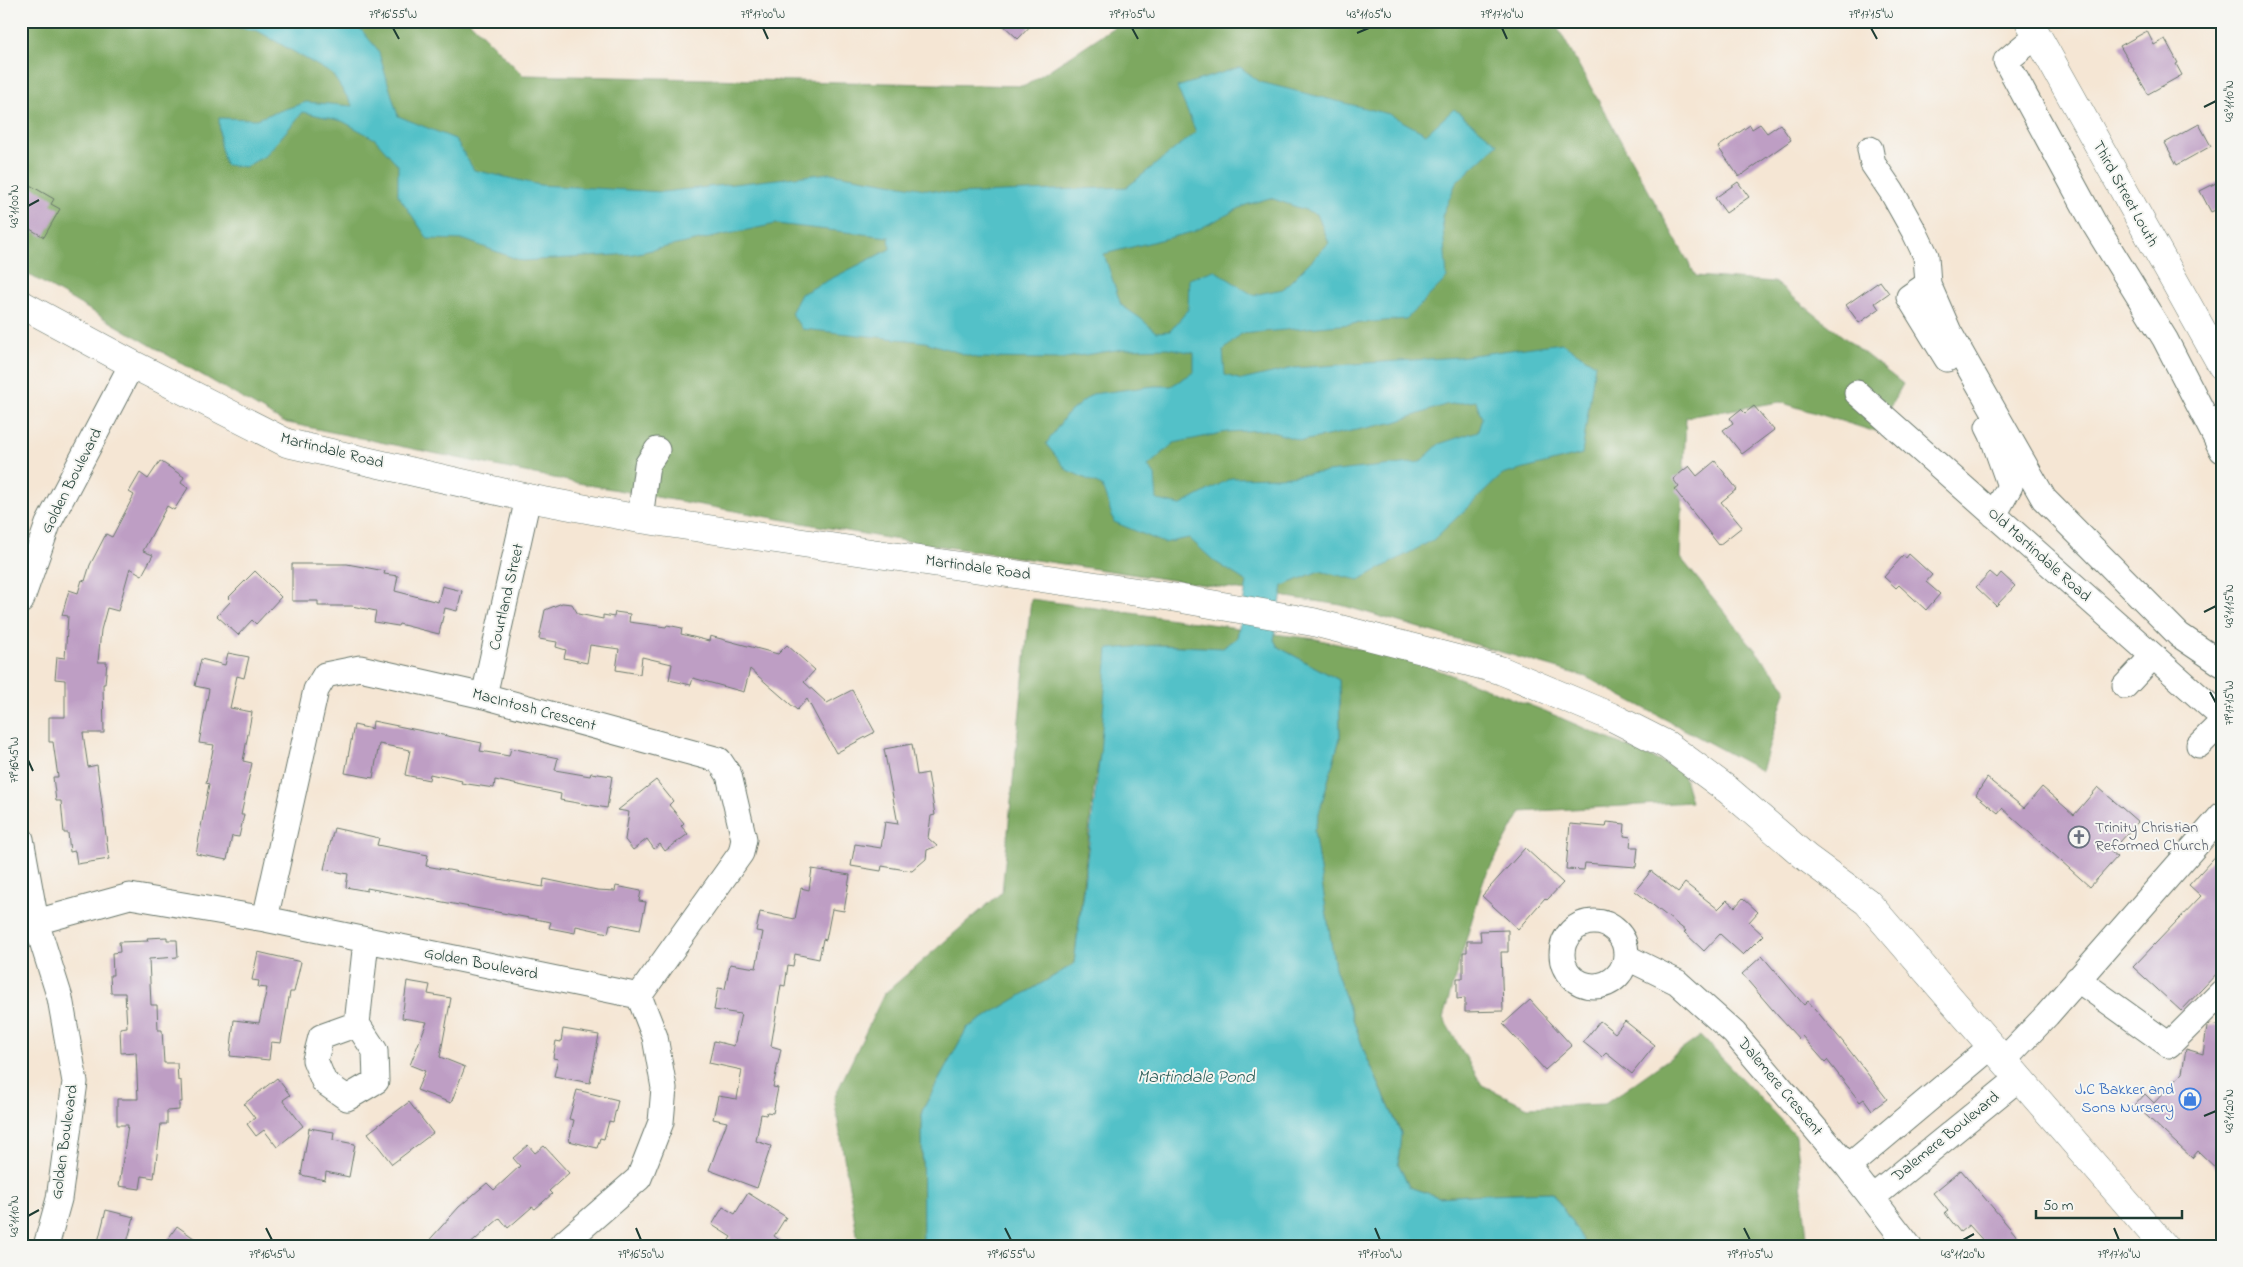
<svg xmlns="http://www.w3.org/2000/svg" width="2243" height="1267" font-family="'Indie Flower',sans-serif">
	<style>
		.forest { fill: #7da860; stroke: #4e724a }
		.water { fill: #53c1c8; stroke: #397f7e; fill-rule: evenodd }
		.building { fill: #be9ec4 }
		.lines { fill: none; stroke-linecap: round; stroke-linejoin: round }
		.minor-casing { stroke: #6a786c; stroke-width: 27 }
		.major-casing { stroke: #6a786c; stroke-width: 29 }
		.minor { stroke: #fff; stroke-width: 25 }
		.major { stroke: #fff; stroke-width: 28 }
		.ticks { fill: none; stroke: #1f3d34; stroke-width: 2 }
		.labels { text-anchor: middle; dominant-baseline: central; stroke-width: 4; stroke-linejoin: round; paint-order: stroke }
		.street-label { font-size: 16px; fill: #1f3d34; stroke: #f6f6f2 }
		.worship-label { font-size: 16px; fill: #5b616d; stroke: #f6f6f2; text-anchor: start }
		.shop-label { font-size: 16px; fill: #366cbe; stroke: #f6f6f2; text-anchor: end }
		.water-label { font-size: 18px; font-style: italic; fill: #2c5e59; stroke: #f6f6f2 }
		.neatline { fill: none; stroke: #1f3d34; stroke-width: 2 }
		.ticks-label { font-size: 12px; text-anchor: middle; fill: #1f3d34 }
	</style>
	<rect width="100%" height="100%" fill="#f6f6f2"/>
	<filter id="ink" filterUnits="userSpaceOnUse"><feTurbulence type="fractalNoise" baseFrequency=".02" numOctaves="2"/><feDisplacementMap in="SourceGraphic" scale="10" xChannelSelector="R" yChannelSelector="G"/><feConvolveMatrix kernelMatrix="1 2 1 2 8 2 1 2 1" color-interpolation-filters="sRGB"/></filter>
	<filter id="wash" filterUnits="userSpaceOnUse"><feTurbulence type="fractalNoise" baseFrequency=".0096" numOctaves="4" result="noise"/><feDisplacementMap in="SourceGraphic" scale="20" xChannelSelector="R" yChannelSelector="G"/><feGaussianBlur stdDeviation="1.12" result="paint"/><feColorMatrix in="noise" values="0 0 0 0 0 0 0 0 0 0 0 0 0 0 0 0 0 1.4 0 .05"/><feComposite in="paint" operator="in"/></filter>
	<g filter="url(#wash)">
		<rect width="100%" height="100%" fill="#f5e6d4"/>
		<!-- forest -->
		<path class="forest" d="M21,21H469L523,75L1025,86L1123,21H1554L1696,276L1774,282L1903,384L1876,432L1780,402L1686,417L1680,557L1786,688L1762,771L1586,677L1341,605L886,538L578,483L283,422L21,270Z
			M1031,599L1238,628L1237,639L1223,648L1158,645L1100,754L1094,787L1074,964L967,1028L922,1111L923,1246H859L834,1098L884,994L1002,892Z
			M1274,634L1316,639L1420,663L1545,711L1682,771L1691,802L1521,812L1484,879L1443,1018L1482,1085L1528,1107L1605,1104L1701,1036L1796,1136L1808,1246H1589L1585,1243L1552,1192L1485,1194L1439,1197L1409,1187L1398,1163L1401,1132L1366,1056L1335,968L1314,831L1340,738L1339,680L1278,647L1274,640Z"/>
		<!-- water -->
		<path class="water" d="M199,21H354L378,50L398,116L455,139L474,170L540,185L663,192L830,173L955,194L1127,187L1196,132L1177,87L1240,67L1260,82L1389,114L1426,134L1454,109L1498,144L1456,183L1442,216L1447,278L1406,319L1241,334L1223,351L1225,375L1242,380L1293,368L1458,357L1562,343L1595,364L1582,454L1502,475L1433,540L1359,580L1319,571L1283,586L1274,640L1278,647L1339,680L1340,738L1314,831L1335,968L1366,1056L1401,1133L1398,1163L1409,1187L1439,1197L1485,1194L1552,1192L1585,1243L1589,1246H923L922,1111L967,1028L1074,964L1100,754L1108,649L1158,645L1223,648L1237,638L1247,582L1214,561L1189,538L1164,543L1114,522L1102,486L1067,470L1046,444L1066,415L1092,394L1154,386H1171L1194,372V353L1168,348L1123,349L1059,359L976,358L925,342L802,329L791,313L801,294L890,249L889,237L776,224L633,254L522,261L465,240L428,239L398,195V165L375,139L342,121L303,112L265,156L245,167L225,165L220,144L219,118L256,119L306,102L353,106L332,74L258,31ZM1270,198L1317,214L1329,243L1283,289L1253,295L1214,270L1189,279L1188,310L1170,331L1156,332L1140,318L1121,305L1104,254L1193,232L1246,205ZM1476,401L1482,418L1478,431L1439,444L1420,462L1280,477L1231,478L1181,505L1157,500L1155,475L1148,466L1174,443L1227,432L1266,430L1302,441L1396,422L1445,405Z"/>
		<g id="blocks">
			<!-- building -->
			<path class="building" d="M999,21H1035L1018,39Z
				M2147,31L2154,45L2165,39L2178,63L2176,64L2182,75L2148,94L2120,46Z
				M1760,124L1767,133L1780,124L1791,140L1739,177L1718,147L1750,125L1752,129Z
				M2199,124L2211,146L2177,165L2165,143Z
				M21,180L54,199L51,204L60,209L44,237L21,224Z
				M2222,180V207L2211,212L2200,191Z
				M1738,182L1749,197L1726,213L1715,198Z
				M1880,281L1889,293L1875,303L1879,309L1859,323L1846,305Z
				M1754,406L1774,430L1742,454L1723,430L1733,423L1730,418L1741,409L1745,413Z
				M160,461L184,477L181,483L188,488L174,510L167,506L143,551L153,555L142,575L130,568L118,611L107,608L101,630L98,662H107L105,684H103L104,733H83L88,767L97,765L109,859L77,864L75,851L70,852L68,833H64L61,801H56L53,777H58L53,742H49V717H65V680L55,679L57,657L65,658L68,616L62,615L69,590L78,593L82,580L85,581L90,565L106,534L112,537L134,495L129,492L140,473L148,479Z
				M1715,461L1737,489L1721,502L1742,527L1719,545L1675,490L1679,487L1673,479L1689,466L1697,476Z
				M1909,554L1932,575L1926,582L1940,594L1926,610L1899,585L1896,588L1884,577L1903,556L1906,558Z
				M292,564H347L385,571L384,574L398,576L395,591L438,602L442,586L462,591L457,611L445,608L439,634L399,624L398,626L374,622L376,611L352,606H318V601H292Z
				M255,571L281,597L256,624L252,620L238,635L217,616L231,601L228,598Z
				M1990,572L1997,578L2001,573L2015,586L1996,606L1976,587Z
				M562,603L572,604L578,614L603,619V615L614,617L615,612L630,614L629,622L666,627L667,625L682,628L681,634L709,641L710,636L778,654L787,645L815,670L804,682L827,703L852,690L875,732L836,753L807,699L797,710L750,669L744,692L693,678L691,685L669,680L672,664L642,657L640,674L616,670L619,649L590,645L587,663L564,658L566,650L556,647L557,642L539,639L545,610Z
				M228,653L249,657L244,678L237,676L230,708L252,712L243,761L252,763L241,815H244L239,837L232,836L227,860L196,854L209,784L206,783L214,745L199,743L209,689L195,686L201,659L225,665Z
				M373,721L482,743L480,751L509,756L511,748L558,758L555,770L590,776L591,773L612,776L607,808L560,800L561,794L495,780L494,788L461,783L462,781L430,774L429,780L405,775L410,750L379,744L373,778L345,773L354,725L372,729Z
				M912,744L917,775L928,773L935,815L931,816L928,838L937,846L927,850L926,859L912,871L882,866L881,871L851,866L855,844L881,848L885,822L898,824L884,749Z
				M1987,778L2024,808L2042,787L2074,815L2098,787L2138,822L2111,852L2117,857L2090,887L2002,808L1998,813L1976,795Z
				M656,780L673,801L669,805L684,823L681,826L688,834L665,851L660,844L654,849L647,839L633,850L625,840L629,812L618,810Z
				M1607,822L1625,824L1624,836L1631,837L1630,847H1638L1636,867L1585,863L1584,870L1566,869L1570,824L1606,827Z
				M334,828L379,838L377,845L428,855L426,866L543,887L544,879L597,890L615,891L616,886L641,891L639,901L646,902L640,930L610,924L608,933L576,926L575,933L549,928L551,922L367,888V891L346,887L348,874L324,869Z
				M1525,848L1563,883L1547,900L1545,898L1518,929L1482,896Z
				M2222,849V968L2181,1011L2133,967L2201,896L2189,885Z
				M812,869L850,875L844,911L832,909L826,940L823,939L819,959L795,954L793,966L788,965L785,986L781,985L771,1046L781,1049L773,1087L778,1088L773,1113L767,1112L766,1115L761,1114L756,1141L771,1146L757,1188L709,1170L727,1122L713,1119L718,1096L737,1099L742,1070L709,1063L714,1041L734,1046L741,1014L714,1010L718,988L725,989L730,964L756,968L763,932L756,931L760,912L795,919L801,888L809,890Z
				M1651,871L1678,892L1685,883L1718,909L1727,900L1735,907L1743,898L1758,912L1749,922L1763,935L1743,955L1720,934L1704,951L1684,932L1686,931L1635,891Z
				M1508,930V952H1501L1503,1011L1465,1012V998L1457,999V978H1463V952H1467V941H1481L1480,931Z
				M167,937V940H177L178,957L149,959L151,1005H157L158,1030H162L164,1063H177L178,1081L181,1080L182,1102H179V1110L167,1111V1124H161L154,1178L142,1176L140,1189L119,1186L128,1125H117V1099H138L136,1052L121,1053L120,1028L127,1027L125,993H111L110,975H113L112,953L120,952L119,942L148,941L147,938Z
				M258,952L301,962L294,992H290L281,1043L271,1042L269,1060L230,1056L234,1020L259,1023L267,988L258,987L259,981L252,980Z
				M1762,956L1804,1005L1808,1001L1843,1042L1887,1099L1872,1110L1864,1099L1860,1102L1827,1060L1825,1062L1802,1036L1799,1039L1778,1016L1742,974Z
				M407,981L430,985L428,994L451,998L440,1057L465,1067L451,1103L417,1090L425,1071L410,1065L427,1022L402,1018Z
				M1530,1000L1572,1046L1545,1070L1503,1024Z
				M1600,1021L1615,1033L1625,1021L1655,1045L1632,1074L1606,1053L1602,1057L1583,1042Z
				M2210,1024L2222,1026V1174L2198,1151L2192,1158L2135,1105L2145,1094L2154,1103L2182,1073L2186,1049L2203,1054L2207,1027Z
				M563,1029L599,1035L590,1083L554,1076L558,1059L553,1058L556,1041L561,1042Z
				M277,1078L290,1095L283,1100L303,1126L277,1147L264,1130L256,1136L247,1124L255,1118L244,1104Z
				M577,1090L618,1100L613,1122L609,1121L604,1139L600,1138L597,1148L569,1141L574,1120L569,1119Z
				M409,1102L433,1133L392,1164L368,1133Z
				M309,1128L334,1132L333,1140L355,1144L349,1177L326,1172L325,1180L301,1175Z
				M528,1145L535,1153L544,1146L569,1173L549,1191L552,1194L535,1209L532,1207L508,1228L500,1218L468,1246H424L459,1207L487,1183L494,1190L520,1166L513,1158Z
				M1961,1170L2015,1234L2023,1246H1988L1969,1225L1960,1232L1945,1213L1948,1211L1933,1193Z
				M748,1193L786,1217L774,1236L788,1246H725L731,1237L712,1225L723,1207L735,1214Z
				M106,1210L134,1217L126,1246H97Z
				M177,1226L205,1246H163Z"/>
		</g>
	</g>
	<g filter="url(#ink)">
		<use href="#blocks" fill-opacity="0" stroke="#6a786c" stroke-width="1"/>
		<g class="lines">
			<!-- minor casing -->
			<g class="minor-casing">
				<path id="minor" d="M2036,36L2006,61L2096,227L2165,339L2222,450
					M1870,149L1873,164L1892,192L1915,233L1926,256L1928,284L1949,332L2044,499L2179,635L2222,664
					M1928,284L1909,297L1947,359
					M1857,393L2222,717
					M1988,427L1992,435L2010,486L1994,515
					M640,519L647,465L657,450
					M21,601L48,524L132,364
					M2125,686L2153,656
					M484,696L528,498
					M2199,745L2222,722
					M21,839L36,922L60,998L75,1082L59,1199L46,1246
					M265,919L316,690L325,675L360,668L484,696L719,760L729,775L744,839L741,853L639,996
					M36,922L130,896L265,919L639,996
					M1562 954a32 32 0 1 1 64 0a32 32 0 1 1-64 0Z
					M1626,957L1677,982L1734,1033L1848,1167L1909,1246
					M2077,979L2169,1045L2222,992
					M357,1024L321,1037L315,1060L324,1082L347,1098L376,1081L375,1051L357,1024L366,941
					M2004,1060L2047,1015L2222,815
					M1848,1167L1992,1046
					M1873,1197L2019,1078
					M561,1246L639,1178L661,1122L664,1088L655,1037L639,996"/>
			</g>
			<!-- major casing -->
			<g class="major-casing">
				<path id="major" d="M2029,21L2222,366
					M21,304L132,364L287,443L528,498L640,519L1171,597L1313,622L1500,670L1612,717L1667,745L1728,790L1807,858L1867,902L2164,1246"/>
			</g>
			<!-- minor -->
			<use href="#minor" class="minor"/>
			<!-- major -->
			<use href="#major" class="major"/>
		</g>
	</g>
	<!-- ticks -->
	<path class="ticks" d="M393,28L399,39M763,28L768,39M1132,28L1138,39M1502,28L1507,39M1871,28L1877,39M1357,33L1369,28M2204,107L2216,101M28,206L39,200M2204,612L2216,606M2210,692L2216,703M28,760L33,771M2204,1116L2216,1111M28,1216L39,1210M266,1228L272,1240M636,1228L641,1240M1005,1228L1011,1240M1375,1228L1380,1240M1744,1228L1750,1240M2114,1228L2119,1240M1963,1240L1974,1234"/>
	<!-- icons -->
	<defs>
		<g id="church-ring" transform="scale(1.125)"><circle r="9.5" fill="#f6f6f2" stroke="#6b7280" stroke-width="1.5"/><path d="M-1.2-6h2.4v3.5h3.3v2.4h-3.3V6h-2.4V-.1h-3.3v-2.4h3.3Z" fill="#6b7280"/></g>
		<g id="shop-ring" transform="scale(1.125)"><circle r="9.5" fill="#f6f6f2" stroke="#3f7fe0" stroke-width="1.5"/><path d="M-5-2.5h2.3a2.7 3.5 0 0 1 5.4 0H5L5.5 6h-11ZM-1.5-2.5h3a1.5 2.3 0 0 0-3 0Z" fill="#3f7fe0"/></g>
	</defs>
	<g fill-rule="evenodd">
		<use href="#church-ring" x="2079" y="837"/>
		<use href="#shop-ring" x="2190" y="1099"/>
	</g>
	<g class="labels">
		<!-- street labels -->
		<g class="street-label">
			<text transform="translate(2125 194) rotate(61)">Third Street Louth</text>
			<text transform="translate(332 451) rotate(14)">Martindale Road</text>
			<text transform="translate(72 481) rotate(-63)">Golden Boulevard</text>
			<text transform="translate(2039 555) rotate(42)">Old Martindale Road</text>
			<text transform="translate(978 568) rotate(8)">Martindale Road</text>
			<text transform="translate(507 597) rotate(-77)">Courtland Street</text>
			<text transform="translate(534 710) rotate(15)">MacIntosh Crescent</text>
			<text transform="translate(481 964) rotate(11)">Golden Boulevard</text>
			<text transform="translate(1780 1087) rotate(50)">Dalemere Crescent</text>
			<text transform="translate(1946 1137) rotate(-39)">Dalemere Boulevard</text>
			<text transform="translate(65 1142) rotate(-82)">Golden Boulevard</text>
		</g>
		<!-- worship labels -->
		<g class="worship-label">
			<text x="2095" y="828">Trinity Christian<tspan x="2095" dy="18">Reformed Church</tspan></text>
		</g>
		<!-- shop labels -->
		<g class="shop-label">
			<text x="2174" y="1090">J.C Bakker and<tspan x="2174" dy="18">Sons Nursery</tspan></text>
		</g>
		<!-- water labels -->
		<g class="water-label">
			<text x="1196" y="1078">Martindale Pond</text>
		</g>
	</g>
	<!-- margin -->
	<rect width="2243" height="1267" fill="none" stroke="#f6f6f2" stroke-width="55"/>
	<!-- scale -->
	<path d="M2036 1210v8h146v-8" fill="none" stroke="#1f3d34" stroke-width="2.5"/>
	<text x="2043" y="1210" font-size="15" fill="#1f3d34" stroke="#f6f6f2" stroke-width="4" paint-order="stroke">50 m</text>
	<rect x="28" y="28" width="2188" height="1212" class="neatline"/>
	<g class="ticks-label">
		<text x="393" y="18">79°16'55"W</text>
		<text x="763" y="18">79°17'00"W</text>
		<text x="1132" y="18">79°17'05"W</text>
		<text x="1369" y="18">43°11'05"N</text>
		<text x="1502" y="18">79°17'10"W</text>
		<text x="1871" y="18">79°17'15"W</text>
		<text transform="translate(2229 101) rotate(-90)" y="4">43°11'10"N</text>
		<text transform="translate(14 206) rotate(-90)" y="4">43°11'00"N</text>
		<text transform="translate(2229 606) rotate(-90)" y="4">43°11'15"N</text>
		<text transform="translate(2229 703) rotate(-90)" y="4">79°17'15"W</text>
		<text transform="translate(14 760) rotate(-90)" y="4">79°16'45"W</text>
		<text transform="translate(2229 1111) rotate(-90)" y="4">43°11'20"N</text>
		<text transform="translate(14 1216) rotate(-90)" y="4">43°11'10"N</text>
		<text x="272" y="1258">79°16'45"W</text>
		<text x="641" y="1258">79°16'50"W</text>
		<text x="1011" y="1258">79°16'55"W</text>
		<text x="1380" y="1258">79°17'00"W</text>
		<text x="1750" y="1258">79°17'05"W</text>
		<text x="1963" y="1258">43°11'20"N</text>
		<text x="2119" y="1258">79°17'10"W</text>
	</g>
</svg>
